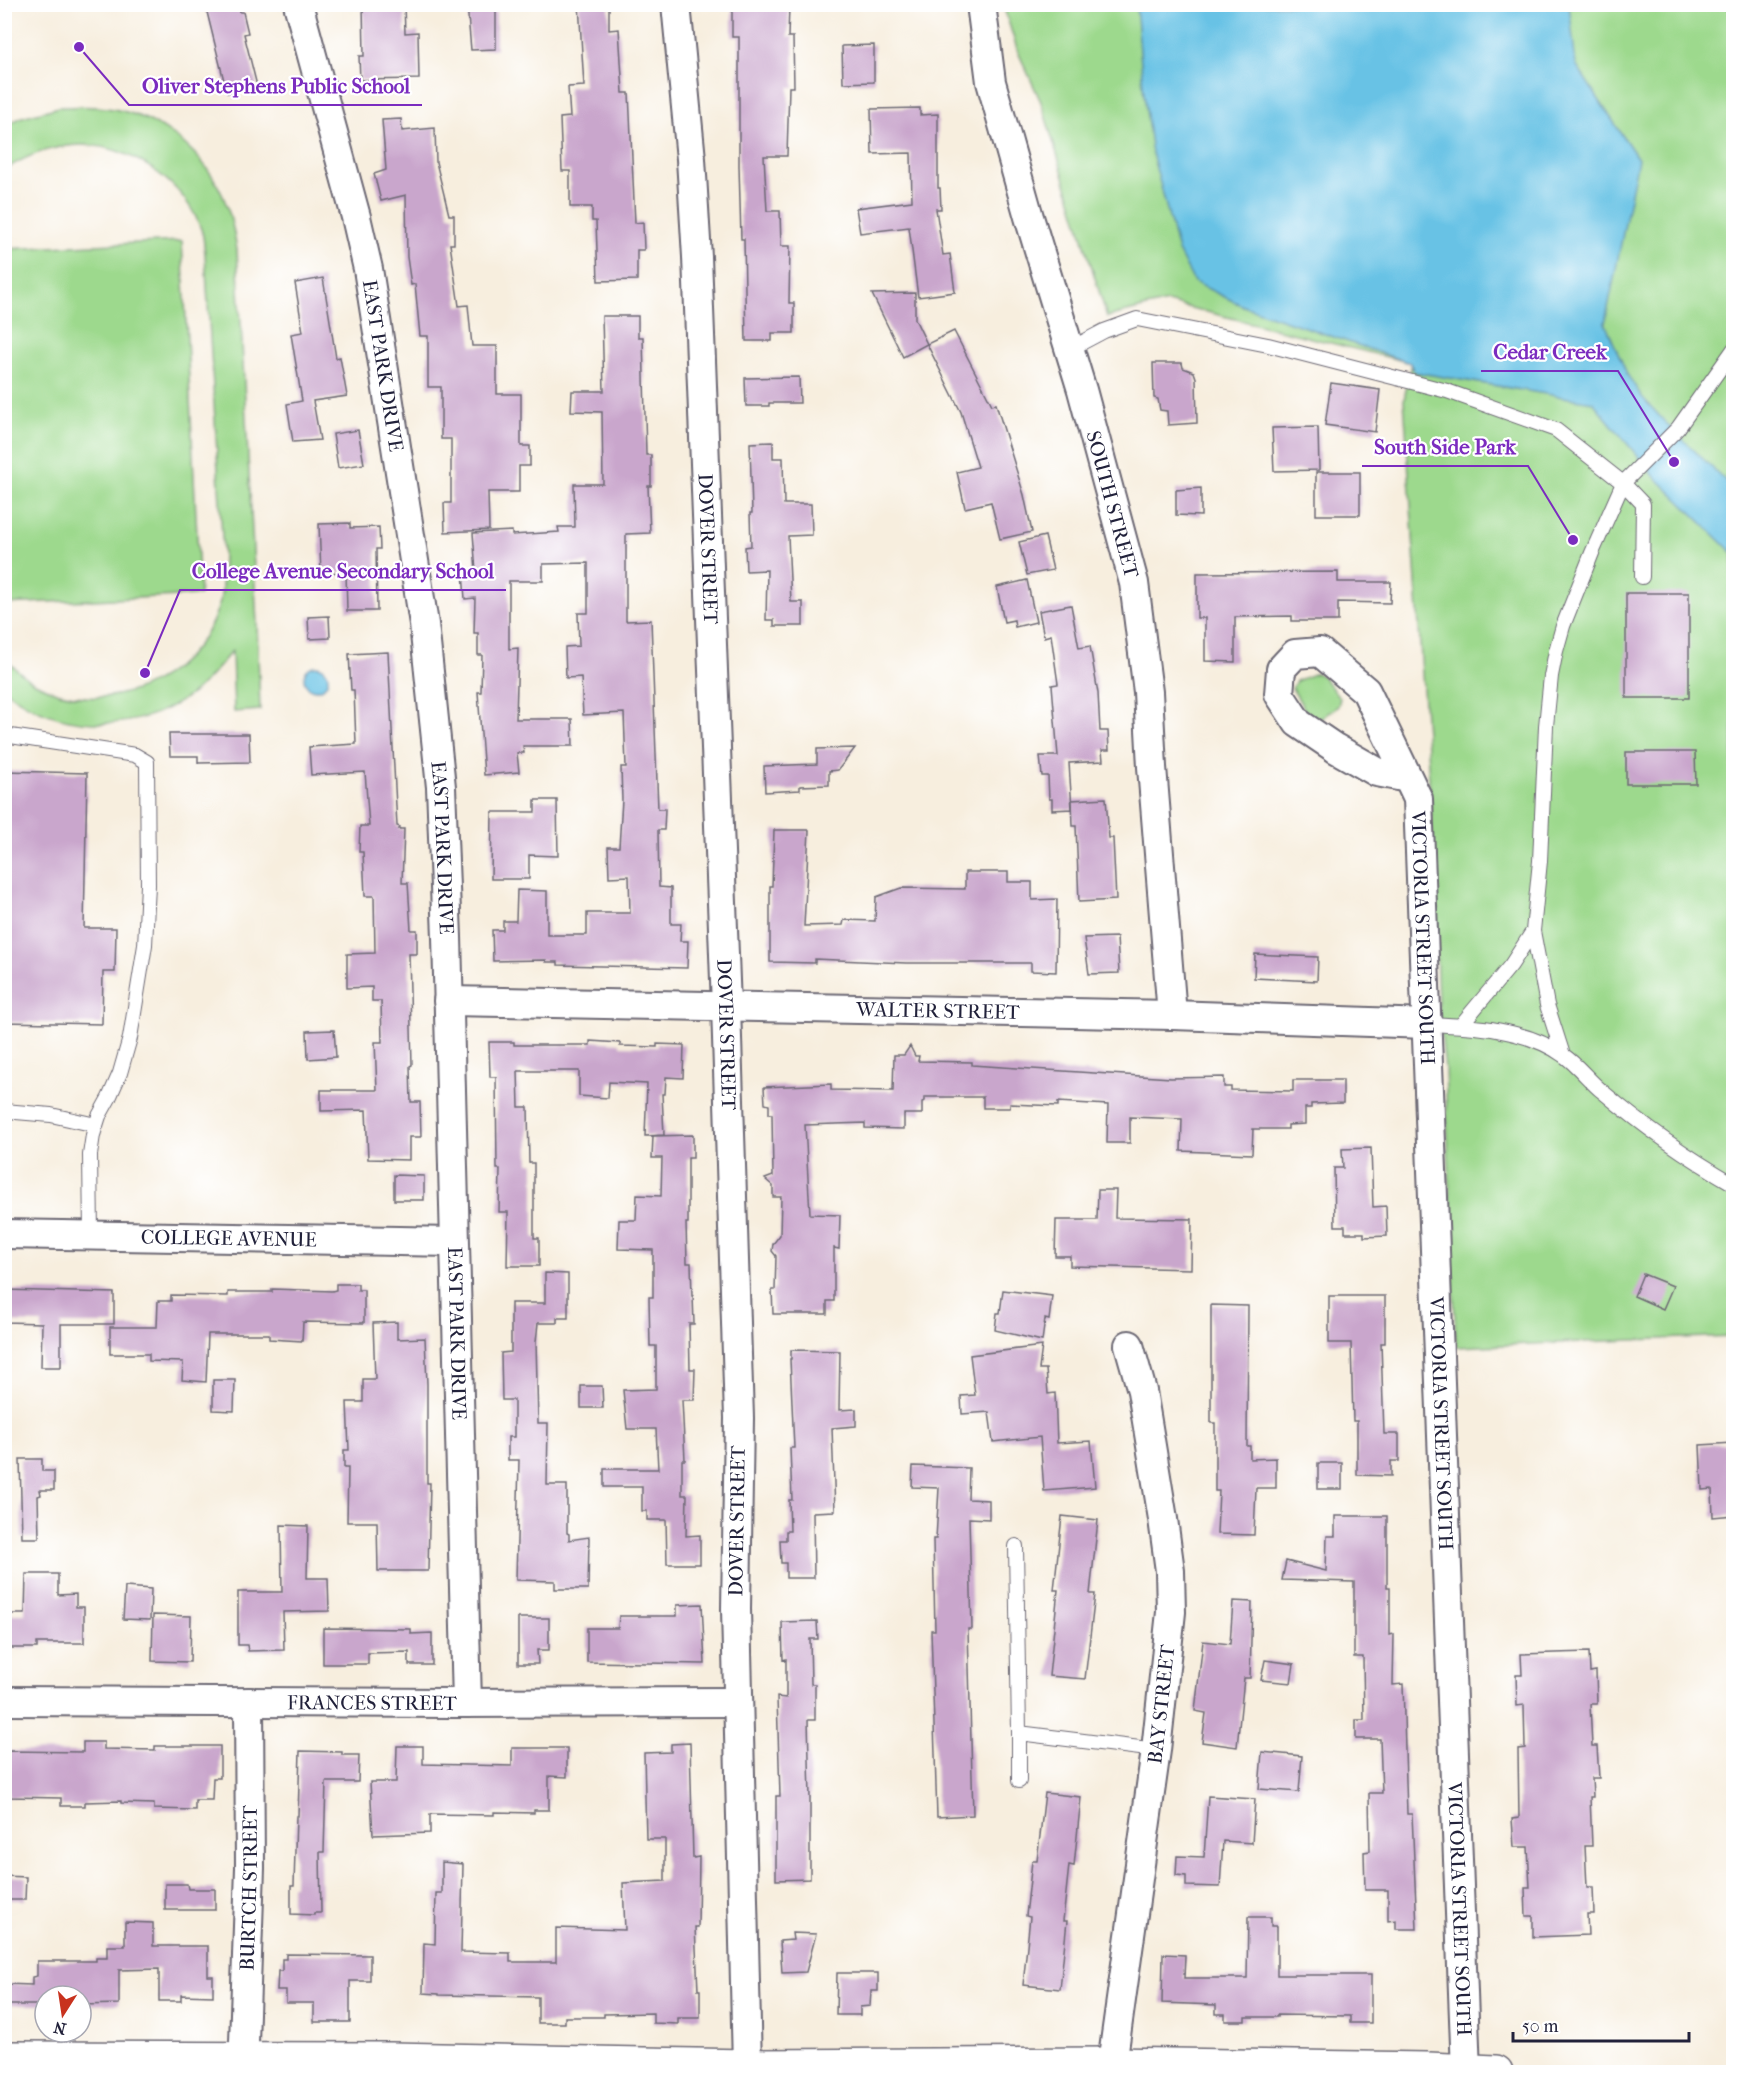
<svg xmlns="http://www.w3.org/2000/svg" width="1738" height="2077" font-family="'IM FELL French Canon',serif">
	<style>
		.green { fill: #9dd98d; stroke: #607e64; stroke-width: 1.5 }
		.water { fill: #67c2e5; stroke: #447290; stroke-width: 1.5 }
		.building { fill: #c9a6cc }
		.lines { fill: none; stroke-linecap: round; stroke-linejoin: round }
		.lane-casing { stroke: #6d6974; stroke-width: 16 }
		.street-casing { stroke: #6d6974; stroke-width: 32 }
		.secondary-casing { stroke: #6d6974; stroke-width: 36 }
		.lane { stroke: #fff; stroke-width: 14 }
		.street { stroke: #fff; stroke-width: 28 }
		.secondary { stroke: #fff; stroke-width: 33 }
		.labels { text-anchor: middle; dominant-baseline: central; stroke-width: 4.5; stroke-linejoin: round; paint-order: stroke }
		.street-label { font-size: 20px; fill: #22223b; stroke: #fff }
		.leader { fill: none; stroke: #7b2cbf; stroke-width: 2 }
		.callout-dot { fill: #7b2cbf; stroke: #fff; stroke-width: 2 }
		.callout-label { font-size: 21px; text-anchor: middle; font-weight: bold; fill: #7b2cbf; stroke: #fff; stroke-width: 4.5; stroke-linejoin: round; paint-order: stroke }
	</style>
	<rect width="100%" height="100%" fill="#fff"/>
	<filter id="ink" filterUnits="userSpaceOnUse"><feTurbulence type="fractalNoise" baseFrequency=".0167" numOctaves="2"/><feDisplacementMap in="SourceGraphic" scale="12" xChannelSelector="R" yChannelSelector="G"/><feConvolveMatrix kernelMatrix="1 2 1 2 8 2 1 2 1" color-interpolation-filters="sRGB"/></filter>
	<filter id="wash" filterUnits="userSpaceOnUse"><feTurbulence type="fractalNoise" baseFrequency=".008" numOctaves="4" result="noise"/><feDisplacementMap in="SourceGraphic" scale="24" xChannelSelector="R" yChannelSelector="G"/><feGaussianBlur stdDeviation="1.35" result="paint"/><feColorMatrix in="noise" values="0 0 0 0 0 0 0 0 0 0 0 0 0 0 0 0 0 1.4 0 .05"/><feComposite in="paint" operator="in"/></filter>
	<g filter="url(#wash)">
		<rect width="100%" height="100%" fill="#f7eede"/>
		<!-- green -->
		<path class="green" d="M1003,5H1733V1336L1456,1347L1445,1069L1438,1004L1432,825L1404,400L1411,363L1167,302L1107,317L1041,102L1018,52Z
			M59,107C72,107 84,106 97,107C149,110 199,145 221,192C230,210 234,230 237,250L257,624L260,710L234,712L232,651C217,668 205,685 187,697C132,735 56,731 5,690V659C14,667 23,676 33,682C103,721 193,682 218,608C224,591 222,571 223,553L205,254C204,247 204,239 202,232C186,183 132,146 82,145C56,145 26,155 5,170V126L22,117Z
			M182,241L200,595L5,604V249Z
			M1316,673L1322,676L1340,698L1338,706L1313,724L1292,688L1296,681Z"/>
		<!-- water -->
		<path class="water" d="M1136,5H1569L1576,65L1638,159L1605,323L1628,376L1642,397L1664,421L1733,488V553L1654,476L1593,402L1414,372L1410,363L1243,306L1194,282L1178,251L1152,153L1143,87Z
			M304 678a12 12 0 1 1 24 0a12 12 0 1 1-24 0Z"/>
		<g id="blocks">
			<!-- building -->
			<path class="building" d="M205,4H238L240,12H243L248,33L244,34L257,86L227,93Z
				M363,4H404L405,33L418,32L419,79L360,80L359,56H364Z
				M467,4H496V49L471,50Z
				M579,4H609V30L619,29L623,93H629L635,223L643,222L644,250H637V280L598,281L596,221H592V207H570V171H562L560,118L570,117L568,87L584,86Z
				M732,5L789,6L788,37H793L794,87H789L787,156H764L767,211H780L781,246H790L789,303H794V333H772V341H746L744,239H741L739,166V37H732Z
				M874,45V82L843,83L842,46Z
				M920,108V115L938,114V188H940L941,209H936L943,255L950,254L955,292L918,297L909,227L860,233L856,208L912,201L911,153L872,154L871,109Z
				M401,119L402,131L435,128L436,162L449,215H454V244H450L459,306L468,305L472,346H497V394H521V446H530V466H519V492H488L489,530L445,532L444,503H451V439H441V387H428V336H420L415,284L411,285L407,257L406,195L381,201L374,174L386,170L382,120Z
				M323,278L336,358L340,357L347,396L313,401L320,440L293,442L287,404L302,401L291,334L303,332L295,283Z
				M915,293V319L927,344L903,357L872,294Z
				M602,316H638V337H643L646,455H651V486H648L650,533L626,534V621L651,620L658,809H665L664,830H658L659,887L671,888V924H681L680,941H688L687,968L558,965V962H546V960L493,961L492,930H503V921H516L517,890L547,891V935H587V913H630L629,876L609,877L608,847H619L622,800L621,767H626L624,713L583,715L581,677L566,678L565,647L579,646L578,613H588V563L543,564V581H509V649L518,648L516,719H572L573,746H523L524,753H517L519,772L484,775L478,692H481L482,655H478V633H474L475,598L465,599L463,572L476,571L473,533L512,531V535L559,532L558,527H575L574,484H603L602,412L571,411L572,391H604Z
				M954,331L992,405L996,404L1024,495L1032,532L1000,539L991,502L965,508L957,472L978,467L961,412L927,344Z
				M1153,363H1182L1183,368L1194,372L1196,378L1197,423L1168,425L1167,411L1160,410L1158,399L1154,398Z
				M799,377L800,403H769V406H746L745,378Z
				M1331,383L1380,390L1375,432L1325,425Z
				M1318,427L1319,470L1274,471L1272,428Z
				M358,430L364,464L338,468L333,434Z
				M773,442V458H783L784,504H811L812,535L788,536L791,602H803V626H774V620H766L767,570L746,571L745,547L751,546L750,513H752L750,443Z
				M1316,472H1360V515H1316Z
				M1201,488V516L1176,515V490Z
				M350,523V528L379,527L380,549H376L377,611H347L346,572L321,573L319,524Z
				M1045,536L1053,570L1027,575L1019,542Z
				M1338,572V582H1391L1390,603L1338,602V621H1292V616L1235,617V662L1205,661V618H1197V573Z
				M1027,580L1036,622L1015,627L1014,620L1004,622L997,587Z
				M1626,593H1689V698H1626Z
				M1071,605L1079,648L1090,646L1098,693L1100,731H1108L1109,750H1102L1103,761L1069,763L1072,809L1052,810V799H1049L1048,776H1042L1040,756H1058L1052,685L1058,684L1051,635L1044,637L1039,611Z
				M329,616L330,638L309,639L308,617Z
				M388,652L397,826L400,827L399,829H404L402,883H408L411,930H417V954H409L412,1065L410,1066L411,1102H420L421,1137H409V1160L368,1159L366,1110L321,1111V1090H377L375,1042H382L381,1001H372V987L347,988V954L375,953L374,896H365L363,852H359L360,826H369L365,772L311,775L309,747L356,744L354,690H351L349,654Z
				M169,734H249L250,762L198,763V756H170Z
				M855,748L838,770L829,771V785L800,786V790L765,792L764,766L817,764V749Z
				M1626,752H1695L1696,784H1626Z
				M4,771L87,773L84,928H116L115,972H103L102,1024L4,1022Z
				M1106,798L1109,838H1113L1116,900L1079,902L1076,826H1073L1072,800Z
				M535,800H557L558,856L529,855V879H491L492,812H535Z
				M774,830H809L804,926L843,925L844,920L875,921L876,897L901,888L965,889V872H1008V882H1032V900L1057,899L1056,972L1031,971V963H906L815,959V963L770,962V886H772Z
				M1117,937L1119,973L1089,974L1084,938Z
				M1255,954L1318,957L1317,981L1254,978Z
				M334,1030L336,1057L308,1059L307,1031Z
				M590,1041L620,1043V1046L657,1047V1044L684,1045L683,1078L666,1077L665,1094H662L664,1135L645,1136L647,1084L609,1082L608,1098L579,1096V1071H518L519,1107H528L529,1163H534V1238H539V1266H507L508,1212H499L500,1169H497L496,1077H490L489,1042H514V1045H590Z
				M910,1046L915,1056H919L918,1061L972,1062V1065L1171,1078L1224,1077V1087H1231V1090L1293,1091V1080H1343V1103L1311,1104V1108H1305V1124L1288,1125V1129H1253L1252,1154L1181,1151L1182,1119L1130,1117V1143H1107L1108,1105L1058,1102V1106L1010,1104V1108H983V1097H925V1101L922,1102V1114H904V1129L865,1128V1123L805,1125L810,1214L840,1215L839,1249L834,1248V1301H827V1314H773L772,1290H775L776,1256L772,1251L773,1244L780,1235L781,1197H773V1186L765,1179L773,1176L772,1114H769V1105L765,1104L764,1087L831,1084V1090L893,1091L894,1055H904Z
				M693,1135V1158H688V1223H686L687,1263H691L692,1296H693L694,1324H689L690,1369H695L694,1400H682L685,1460H682V1495H687L686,1536L700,1535V1564H667L666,1520H647V1511H642V1487H604V1469H658L656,1429H627L623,1390L656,1389V1346H650L649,1297H653V1250L618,1249L619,1220H636L637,1195L661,1196L662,1158H652L653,1136Z
				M1371,1148L1373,1207L1386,1206L1387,1236L1364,1237V1233H1345V1226H1335L1334,1168H1343L1342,1149Z
				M394,1175L424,1176V1200H394Z
				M1098,1190H1116L1115,1218L1192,1219L1191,1269L1070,1266V1256H1055L1056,1220H1097Z
				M545,1273L568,1274V1318H557V1323H538L536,1342L538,1423H548L547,1485H567V1533L569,1534V1540L589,1537L588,1589H555V1581L516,1580L519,1460H508V1437H514V1400H502L501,1353L511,1352V1303H545Z
				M1643,1274L1673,1286L1663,1309L1634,1296Z
				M336,1284H358V1290H364V1323L303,1322L302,1341L269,1339V1334H208L206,1382L182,1380L183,1362L149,1361V1354H110V1327H157L158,1301H171V1295L228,1296V1292H272V1289L332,1291L336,1290Z
				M4,1290L114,1293V1324H61V1367H41L42,1323L4,1322Z
				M1003,1290L1052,1296L1049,1320L1045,1319L1042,1341L995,1330L997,1313H1000Z
				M1329,1296H1385V1343H1381L1384,1434H1399V1461H1391V1476L1357,1475V1421H1353L1351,1343H1329Z
				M1211,1305L1248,1306L1247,1446H1250V1459L1276,1458V1488H1256L1254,1535L1217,1534L1219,1491H1215V1423H1211Z
				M397,1322V1339L425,1338L427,1384V1483H430L428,1571H378L377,1522H347L348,1468H344V1450H349L347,1402H363V1379H375L373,1323Z
				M1042,1346L1039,1369H1046L1048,1394L1055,1393L1057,1443L1091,1441L1095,1487L1044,1491L1040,1437L993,1442L989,1412L962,1414L961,1396L975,1395L970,1355Z
				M791,1350L840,1351L839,1410L856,1409V1426L832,1428L835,1511L813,1512L814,1578H786V1563H781L780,1540H786V1531H790L789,1500H792L790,1448H794L790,1359H791Z
				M213,1380H235L234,1411L213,1410Z
				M581,1386H602L603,1408H581Z
				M1734,1443V1515L1713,1517L1712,1489L1702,1490L1700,1445Z
				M20,1459H42V1471H54V1490H40L41,1495L38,1496L39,1538H22Z
				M1318,1463H1342V1489H1318Z
				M913,1466L969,1468L968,1499L989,1500V1519L969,1518L972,1629H968L973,1815L937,1817L931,1630H935L933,1539H936L939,1488L912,1487Z
				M1062,1516L1098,1520L1090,1594H1095L1085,1679L1049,1676L1058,1590H1054Z
				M1335,1516H1387V1587H1390V1635L1394,1634L1393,1685L1403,1684L1407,1814H1412L1417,1929H1396V1920L1388,1921V1890H1365L1364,1852L1370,1851L1369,1793H1382L1380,1739H1356V1720H1364L1363,1657H1354V1582L1282,1580L1286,1561L1326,1571L1327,1536H1335Z
				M281,1525L308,1526L307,1578H328L329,1611L283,1612L284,1650L248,1651L247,1645H238V1592H282Z
				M26,1574H58V1595L76,1594V1607H84V1643H37V1648H4V1614H25Z
				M125,1587L151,1589L150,1620L123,1619Z
				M1233,1601L1252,1602L1250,1678H1244L1237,1747L1202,1742L1206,1713L1195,1711L1203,1641L1230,1644Z
				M702,1604L705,1664L587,1662V1628H618L619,1616H677V1605Z
				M153,1615L191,1616L190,1662L152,1661Z
				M518,1618H549V1650H537L538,1664H518Z
				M817,1621L818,1639H810L811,1684H815V1720H808L810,1798V1879L776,1880V1796H780L777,1697L786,1698V1659L783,1660L782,1622Z
				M323,1628L411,1629V1634L432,1633V1665H409V1652L368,1653V1664H323Z
				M1589,1652L1590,1672L1596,1671L1597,1704H1590L1592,1746H1597L1599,1778H1592L1593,1797H1590L1592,1846H1585L1587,1887H1593L1594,1914H1587L1588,1935L1533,1937V1916H1526L1525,1888H1530L1528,1847H1514L1512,1819L1519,1818L1518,1749L1525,1748L1524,1705L1517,1706L1516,1675H1522L1521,1654Z
				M1265,1660L1294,1664L1291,1683L1261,1680Z
				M83,1742H104V1749L155,1750V1746H220V1778H213L212,1800H195V1810L154,1809V1804L121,1803V1801L85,1802V1806H61V1798L8,1797V1751L83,1752Z
				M690,1743L693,1858L699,1857L698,1927H695L698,1990H700V2018H678V2024L653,2023V2013L604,2014V2017H565V2023H538V1997L439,1995V1994L423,1993L424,1943L435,1944L436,1893H442V1862L463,1864L461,1952L510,1953V1962H556V1928L625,1930L623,1883L665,1881V1839H646L644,1753L671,1752V1744Z
				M397,1746H423V1764L512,1766V1748H567V1777L549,1776V1810H534V1813L494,1812V1815L430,1814V1833L373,1835L370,1782H396Z
				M300,1751L342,1752V1755H359L358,1782H326L324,1852H320L321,1913H314V1915L291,1914V1886H294L296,1816H298Z
				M1262,1752L1302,1756L1299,1792L1259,1789Z
				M1045,1793L1081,1797L1074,1866L1069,1865L1063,1921H1067L1060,1989L1023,1985L1030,1917L1026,1916L1032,1861H1037Z
				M1208,1796L1255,1799L1252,1843L1223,1841L1220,1887L1186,1886V1876L1176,1875L1177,1856L1204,1857Z
				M4,1876L26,1877L25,1900H4Z
				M165,1884H187L188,1889H215V1910H165Z
				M1248,1917H1271V1926H1277V1975H1371V2023H1350V2016L1277,2015V2017H1245V2021H1225V2014H1216V2005L1162,2003L1163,1954L1185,1955L1184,1978H1247Z
				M125,1922L153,1923V1946H208V1976H213V1996L181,1995V2001H159V1969L119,1970V2004L81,2005V1996H45V2005H4V1984L32,1985V1977L37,1976V1961H96V1958H107V1946H125Z
				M792,1933L816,1934L806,1972L782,1973L780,1941L793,1940Z
				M286,1954L370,1955V1981H350V2022H314V2003H286V1990H277L278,1971H282V1959H286Z
				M837,1973H878V1991H871L870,2006L860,2007V2015H836Z"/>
		</g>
	</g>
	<g filter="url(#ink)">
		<use href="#blocks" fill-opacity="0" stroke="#6d6974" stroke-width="1.5"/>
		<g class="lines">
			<!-- lane casing -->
			<g class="lane-casing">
				<path id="lane" d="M1731,4L1734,11
					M1070,349L1104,331L1137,319L1268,345L1447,391L1556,430L1623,483L1643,504L1642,577
					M4,735L135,755L147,762L148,885L145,945L130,1038L120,1073L109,1098L99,1116L93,1135L90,1155L91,1235
					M1427,1024C1472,1026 1525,1028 1563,1055C1578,1065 1589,1081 1603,1092C1644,1127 1687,1157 1734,1184
					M1461,1025L1511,965L1533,931
					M1563,1055L1547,1005L1533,931L1540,861L1546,726L1551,676L1556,651L1563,626L1592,553L1623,483L1678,428L1734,349
					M4,1111L51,1115L96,1125
					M1016,1546L1019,1733L1156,1750
					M1019,1733V1781"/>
			</g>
			<!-- street casing -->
			<g class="street-casing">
				<g id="street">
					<path id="s1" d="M298,4L356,217L368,269L424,624L441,787L447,937L467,1703"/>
					<path id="s2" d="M676,4L691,159L697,257L726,1006L739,1418L736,1609L747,2066"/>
					<path id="s3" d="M981,4L991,82L1029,217L1082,390L1134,583L1148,692L1152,767L1172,1015"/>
					<path id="s4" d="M1408,778L1366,691L1320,652L1295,654L1281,669L1279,694L1298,723L1335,748L1377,772L1408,778L1418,799L1466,2072"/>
					<path id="s5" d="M448,1001L1172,1015L1427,1024"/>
					<path id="s6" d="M4,1234L454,1242"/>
					<path id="s7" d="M4,1701L453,1703L738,1702"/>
					<path id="s8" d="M1112,2064L1156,1750L1171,1612L1170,1571L1163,1519L1142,1391L1129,1345"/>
					<path id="s9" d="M243,2072L250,1868L249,1702"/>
				</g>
			</g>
			<!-- secondary casing -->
			<g class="secondary-casing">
				<path id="secondary" d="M4,2058L391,2059L747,2066L1112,2064L1428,2069L1496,2072"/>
			</g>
			<!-- lane -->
			<use href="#lane" class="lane"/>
			<!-- street -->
			<use href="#street" class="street"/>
			<!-- secondary -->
			<use href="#secondary" class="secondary"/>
		</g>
	</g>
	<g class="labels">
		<!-- street labels -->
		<g class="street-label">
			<text stroke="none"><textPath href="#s1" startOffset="372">EAST PARK DRIVE</textPath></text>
			<text stroke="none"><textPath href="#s3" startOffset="518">SOUTH STREET</textPath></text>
			<text stroke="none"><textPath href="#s2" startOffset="546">DOVER STREET</textPath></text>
			<text stroke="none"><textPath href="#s1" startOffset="858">EAST PARK DRIVE</textPath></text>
			<text stroke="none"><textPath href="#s4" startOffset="549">VICTORIA STREET SOUTH</textPath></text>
			<text stroke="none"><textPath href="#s5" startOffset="490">WALTER STREET</textPath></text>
			<text stroke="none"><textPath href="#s2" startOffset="1032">DOVER STREET</textPath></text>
			<text stroke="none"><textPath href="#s6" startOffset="225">COLLEGE AVENUE</textPath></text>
			<text stroke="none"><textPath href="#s1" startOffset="1344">EAST PARK DRIVE</textPath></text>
			<text stroke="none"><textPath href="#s4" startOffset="1035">VICTORIA STREET SOUTH</textPath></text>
			<text transform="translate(737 1521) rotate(-89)">DOVER STREET</text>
			<text stroke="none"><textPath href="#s7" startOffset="368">FRANCES STREET</textPath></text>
			<text stroke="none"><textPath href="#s8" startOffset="363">BAY STREET</textPath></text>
			<text stroke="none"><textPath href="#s9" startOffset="184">BURTCH STREET</textPath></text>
			<text stroke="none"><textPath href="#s4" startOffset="1521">VICTORIA STREET SOUTH</textPath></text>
		</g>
	</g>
	<!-- callouts -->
	<path class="leader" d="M79 47L129 105H422M1674 462L1618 371H1481M1573 540L1528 466H1362M145 673L180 590H506"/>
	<g class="callout-dot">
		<circle cx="79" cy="47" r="6"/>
		<circle cx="1674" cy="462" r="6"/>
		<circle cx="1573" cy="540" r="6"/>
		<circle cx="145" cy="673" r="6"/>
	</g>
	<g class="callout-label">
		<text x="276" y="93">Oliver Stephens Public School</text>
		<text x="1550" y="359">Cedar Creek</text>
		<text x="1445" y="454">South Side Park</text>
		<text x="343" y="578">College Avenue Secondary School</text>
	</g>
	<!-- margin -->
	<rect width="1738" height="2077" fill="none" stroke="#fff" stroke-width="24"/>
	<!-- north arrow -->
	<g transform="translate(63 2014) rotate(192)"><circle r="28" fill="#ffffff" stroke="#a7a7b1" stroke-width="1.5"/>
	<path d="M0-4.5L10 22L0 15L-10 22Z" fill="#c8321e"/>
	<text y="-9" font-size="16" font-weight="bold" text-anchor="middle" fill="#22223b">N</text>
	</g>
	<!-- scale -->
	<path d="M1513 2032v9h176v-9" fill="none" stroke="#22223b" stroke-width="3"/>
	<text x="1522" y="2032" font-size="18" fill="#22223b" stroke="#ffffff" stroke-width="4.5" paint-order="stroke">50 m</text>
</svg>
